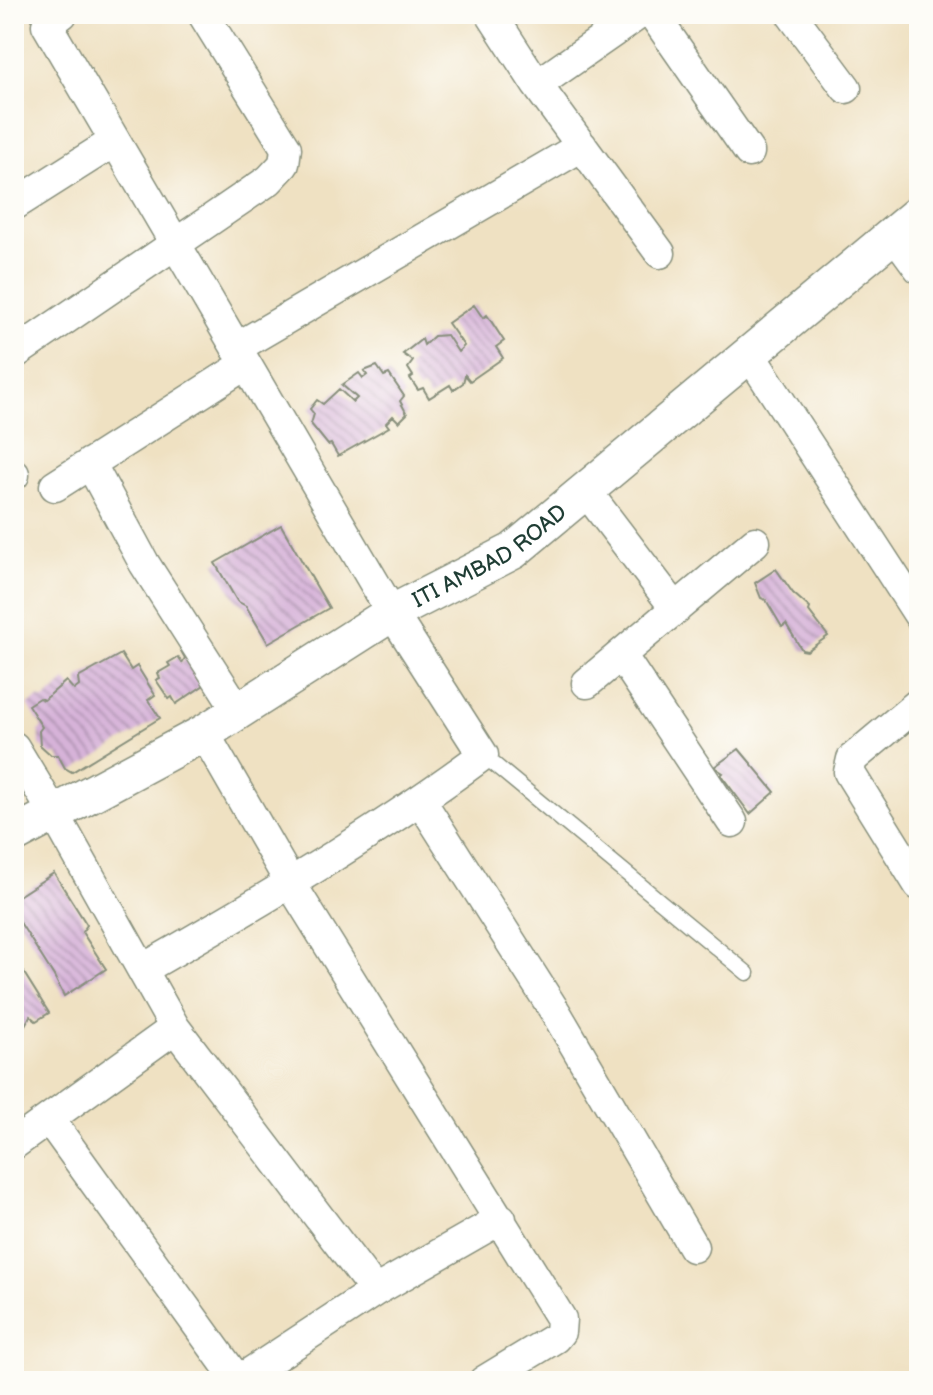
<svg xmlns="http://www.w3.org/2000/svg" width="933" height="1395" font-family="'Balsamiq Sans',sans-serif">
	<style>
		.building { fill: url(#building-back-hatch) }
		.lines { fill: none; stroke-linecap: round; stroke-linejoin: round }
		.service-casing { stroke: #878f7b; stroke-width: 17 }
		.minor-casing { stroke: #878f7b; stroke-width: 33 }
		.tertiary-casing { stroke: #878f7b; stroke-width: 39 }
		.service { stroke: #fff; stroke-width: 14 }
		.minor { stroke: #fff; stroke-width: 30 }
		.tertiary { stroke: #fff; stroke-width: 36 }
		.labels { text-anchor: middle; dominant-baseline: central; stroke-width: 7; stroke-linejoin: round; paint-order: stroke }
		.street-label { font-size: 22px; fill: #1f3d34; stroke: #fdfcf7 }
	</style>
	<defs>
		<pattern id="building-back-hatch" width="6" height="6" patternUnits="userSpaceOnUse" patternTransform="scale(2)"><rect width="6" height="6" fill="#d7b3d9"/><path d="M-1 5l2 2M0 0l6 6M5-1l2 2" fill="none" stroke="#ae93b1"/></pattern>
	</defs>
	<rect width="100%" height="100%" fill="#fdfcf7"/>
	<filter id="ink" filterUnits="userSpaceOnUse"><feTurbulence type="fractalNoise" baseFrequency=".0125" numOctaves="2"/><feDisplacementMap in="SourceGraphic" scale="16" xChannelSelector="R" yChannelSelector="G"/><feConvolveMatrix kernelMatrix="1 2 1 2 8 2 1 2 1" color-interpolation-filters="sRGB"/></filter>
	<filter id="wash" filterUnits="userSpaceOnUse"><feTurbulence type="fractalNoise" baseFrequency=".006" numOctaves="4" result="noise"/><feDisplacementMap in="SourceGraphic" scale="32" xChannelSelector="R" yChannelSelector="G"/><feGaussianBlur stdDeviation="1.8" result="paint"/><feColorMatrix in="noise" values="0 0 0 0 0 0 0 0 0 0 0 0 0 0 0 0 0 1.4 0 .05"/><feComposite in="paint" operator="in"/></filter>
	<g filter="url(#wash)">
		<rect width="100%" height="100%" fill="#efe1c2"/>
		<g id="blocks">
			<!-- building -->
			<path class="building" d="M474,305L483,318L487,315L504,341L496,347L503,358L470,381L465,375L463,383L453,390L450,385L429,398L423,388L418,390L410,378L413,376L408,368L413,361L403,354L422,339L424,345L434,336L447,335L458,352L464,346L448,323Z
				M377,366L384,376L389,374L404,396L400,401L407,414L399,422L393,416L386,423L389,427L338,456L331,444L328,445L311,424L314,414L310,409L317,400L323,404L339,389L353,402L357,398L342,385L359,373L363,378L367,375L364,371Z
				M281,525L329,608L268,643L246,606L237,601L215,563Z
				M776,569L793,593L810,608L809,611L828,636L807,651L802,650L786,624L782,627L766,600L761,598L755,583Z
				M185,649L207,683L176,704L172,697L169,699L156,680L160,678L158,673L170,666L168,663L178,657L182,663L185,658L181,651Z
				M121,654L131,670L137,666L155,695L148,700L160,718L72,772L65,768L58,755H51L40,745L39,731L42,727L28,705L39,698L44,700L66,681L74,690L79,686L78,678Z
				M739,749L775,792L750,814L721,775L723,773L714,767Z
				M54,873L87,925L82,932L106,969L64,996L54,976L14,913V899Z
				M14,957L49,1013L36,1021L30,1016L25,1025L14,1031Z"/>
		</g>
	</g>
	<g filter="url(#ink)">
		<use href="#blocks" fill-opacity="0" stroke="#878f7b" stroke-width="2"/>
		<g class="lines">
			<!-- service casing -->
			<g class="service-casing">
				<path id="service" d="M483,755L747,973"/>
			</g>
			<!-- minor casing -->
			<g class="minor-casing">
				<path id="minor" d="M62,14L47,25L392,613L483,755C375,835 260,902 143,969
					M491,14L537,85L660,253
					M653,14L749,152
					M791,14L846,88
					M537,85L639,14
					M14,205L115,141
					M894,234L919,268
					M236,348L582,146
					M14,354L269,180L284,164L286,148L203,14
					M750,355L919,615
					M90,463L144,563L239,712
					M14,475V474
					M55,486L246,364
					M586,491L676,609
					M621,655L732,822
					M587,683L755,542
					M919,703L852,759L849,772L919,885
					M204,733L291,884L561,1319L560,1332L555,1338L484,1381
					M14,747L55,815L175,1028L375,1291L238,1381
					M421,801L556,1013L693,1247
					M49,1119L238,1381
					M14,1144L175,1028
					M375,1291L501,1219"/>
			</g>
			<!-- tertiary casing -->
			<g class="tertiary-casing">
				<g id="tertiary">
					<path id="s1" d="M14,835L204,733L392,613L513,551L919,213"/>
				</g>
			</g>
			<!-- service -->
			<use href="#service" class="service"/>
			<!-- minor -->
			<use href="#minor" class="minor"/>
			<!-- tertiary -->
			<use href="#tertiary" class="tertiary"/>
		</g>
	</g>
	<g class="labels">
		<!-- street labels -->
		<g class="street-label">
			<text stroke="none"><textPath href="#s1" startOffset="552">ITI AMBAD ROAD</textPath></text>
		</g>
	</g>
	<!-- margin -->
	<rect width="933" height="1395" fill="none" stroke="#fdfcf7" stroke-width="48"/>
</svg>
